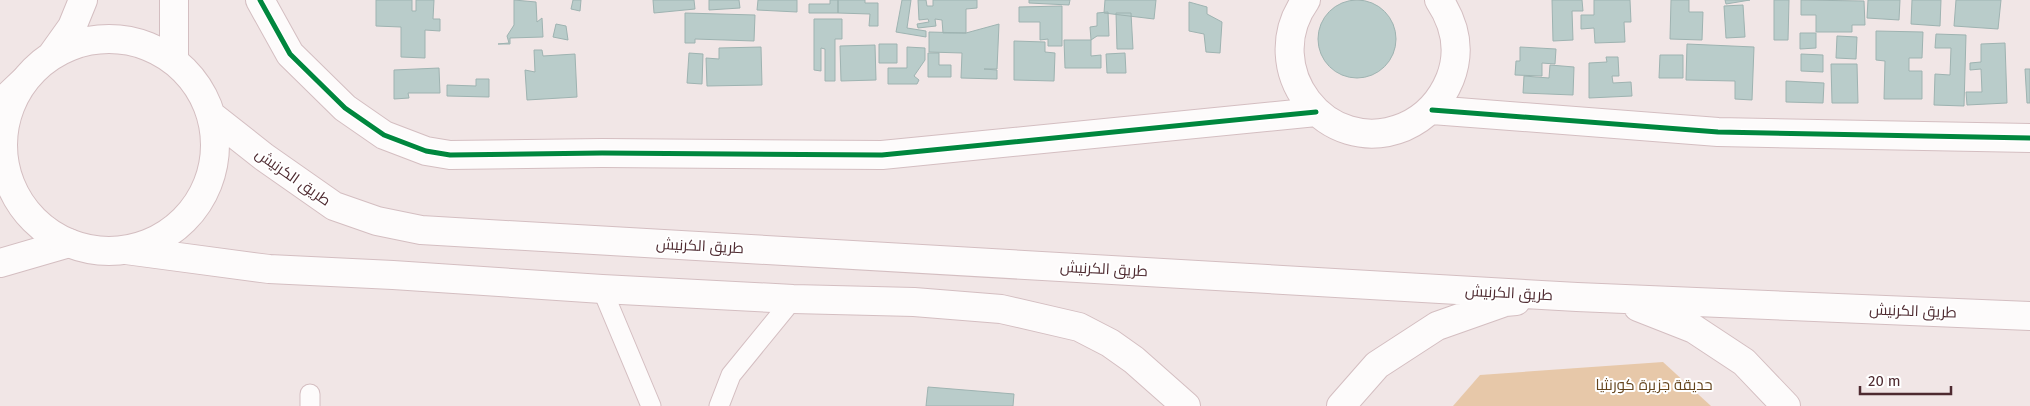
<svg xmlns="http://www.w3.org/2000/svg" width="2030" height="406" font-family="'Fira Sans',Cairo,sans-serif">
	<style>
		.green { fill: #e7c8a9 }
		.building { fill: #b9ccca; stroke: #9eb3b1 }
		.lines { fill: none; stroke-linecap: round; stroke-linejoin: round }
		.service-casing { stroke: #d4bec1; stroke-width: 21 }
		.minor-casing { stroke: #d4bec1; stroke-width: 30 }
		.trunk-casing { stroke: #d4bec1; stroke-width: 30 }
		.service { stroke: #fdfbfb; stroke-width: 19 }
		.minor { stroke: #fdfbfb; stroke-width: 28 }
		.trunk { stroke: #fdfbfb; stroke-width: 28 }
		.cycleway-casing { stroke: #fff; stroke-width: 8 }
		.cycleway { stroke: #00873e; stroke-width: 5 }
		.labels { text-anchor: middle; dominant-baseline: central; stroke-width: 4; stroke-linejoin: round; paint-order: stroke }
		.street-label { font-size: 15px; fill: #4e2a30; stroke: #fff }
		.park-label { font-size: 15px; fill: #65451d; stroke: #fff }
	</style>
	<rect width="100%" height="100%" fill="#f1e6e6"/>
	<!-- green -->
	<path class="green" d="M1663,362L1711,406H1453L1480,375Z"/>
	<!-- building -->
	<path class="building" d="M1318 39a39 39 0 1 1 78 0a39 39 0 1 1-78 0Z
		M376,0H412V11H416V0H434L433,19H440V31L425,30V58L401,57V27L376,26Z
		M514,0L536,2L537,22L542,18L543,37L510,38V44H498L509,43L507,36L514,25Z
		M573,0H581L580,11L571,9Z
		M653,0H694L695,9L654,13Z
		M709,0H739L740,8L709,10Z
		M758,0H797V12L757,10Z
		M830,0H838V13H809V4H830Z
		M838,0H865V3H878V26H869L870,14L838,13Z
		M902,0H911L907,28L926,31V37L896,32Z
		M918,0H926L927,6H933V0H977V8L966,9V33H943L942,20L935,19L936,26L918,28L917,24L929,22L928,19L919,20Z
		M1029,0H1070L1069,5L1029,3Z
		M1105,0H1156L1154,19L1104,13Z
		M1552,0H1582L1583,11H1572L1573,40L1553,41Z
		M1594,0H1630L1631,22H1624L1625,42L1595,43L1594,28L1581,29V15H1594Z
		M1671,0H1689V12H1703L1702,40L1670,39Z
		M1725,0H1750L1726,4Z
		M1774,0H1789L1788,40H1774Z
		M1801,0L1864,1L1865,25H1852V32H1816V15H1801Z
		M1868,0H1900L1899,20L1867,18Z
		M1912,0H1941L1940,26L1911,24Z
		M1956,0H2001L1998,29L1954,26Z
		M1189,2L1207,7V14L1222,22L1220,53L1206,52L1204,34L1189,31Z
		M1743,5L1745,37L1726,38L1724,6Z
		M1062,6V46H1048V39L1040,40V22H1019V7Z
		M1108,12L1109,36H1097L1091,40L1090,27L1097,26V13Z
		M685,13L755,15L754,41L695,39V43H685Z
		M1116,13H1131L1133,49H1117Z
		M814,19H842V39H835V81H825V49L821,48V71L814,70Z
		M556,24L566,26L568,40L553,37Z
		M999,24L997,69H984L997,70V79L961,78L962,53L929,52V32L966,33Z
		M1876,31L1923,32L1922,58H1909V71H1922V99H1884L1885,61L1876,60Z
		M1800,33H1816V48L1800,49Z
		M1936,34L1966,35L1964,106L1934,105L1935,74L1950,75L1951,48H1935Z
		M1837,36L1857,37L1856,59L1836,58Z
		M1064,40H1091V56L1101,55V68H1065Z
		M1014,41L1045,42V52L1055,53L1054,81L1014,80Z
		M2005,43L2007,103L1967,105L1966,92H1982L1981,69L1970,70V63L1981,62V44Z
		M879,44H897V63H879Z
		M1687,44L1754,47L1752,100L1735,99V81L1686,80Z
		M875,45L876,80L841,81L840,46Z
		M761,47L762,85L707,86L706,58L719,59V48Z
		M907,47L925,48V60L914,76L919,80L917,84H888V68H907Z
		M1520,47L1556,49L1555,64L1542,63V76L1515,75L1516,61H1520Z
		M534,50H542L543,56L575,54L577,97L527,100L525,70L535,72Z
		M689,53L703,54L702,84L687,83Z
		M928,53H939V65H951V77H928Z
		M1125,53L1126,73H1107L1106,54Z
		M1801,54L1823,55V72L1801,71Z
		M1660,55H1683V78H1659Z
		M1606,57H1618L1619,76H1612L1613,83L1631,82L1632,96L1589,98V63L1607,62Z
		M1831,64H1857L1858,103H1832Z
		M1550,65L1574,67L1573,95L1523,93L1524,76L1549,78Z
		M439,68L440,93H408L409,98L394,99V70Z
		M2025,69H2030V103H2027Z
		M476,79H489V97L447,96V85L476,86Z
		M1786,81L1824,83L1823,103L1786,102Z
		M928,387L1014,394L1013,406H926Z"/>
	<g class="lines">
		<!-- service casing -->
		<g class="service-casing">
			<path id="service" d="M602,289L651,406
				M310,394V406
				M719,406L731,375L793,299"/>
		</g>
		<!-- minor casing -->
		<g class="minor-casing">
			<path id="minor" d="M260,0L290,54L345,108L384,135L426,151L450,155L602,153L882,155L1316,112
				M1306,0C1257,68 1326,159 1404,127C1427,117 1441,101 1450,79C1461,51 1455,24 1439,0
				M0,104L24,81
				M1432,110L1718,132L2030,138
				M0,263L69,243"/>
		</g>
		<!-- trunk casing -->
		<g class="trunk-casing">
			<path id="trunk" d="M3 145a106 106 0 1 1 212 0a106 106 0 1 1-212 0Z
				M52,55L72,27L83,0
				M174,60V0
				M212,116L264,157L334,206L377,221L421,230L1577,297L2030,316
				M126,250L269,269L393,275L602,289L793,299L914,302L1001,309L1079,327L1110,343L1134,360L1186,406
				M1638,307L1694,329L1744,362L1786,406
				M1341,406L1377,365L1437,326L1505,302L1516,301"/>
		</g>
		<!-- service -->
		<use href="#service" class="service"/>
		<!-- minor -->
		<use href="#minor" class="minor"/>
		<!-- trunk -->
		<use href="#trunk" class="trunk"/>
		<!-- cycleway casing -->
		<g class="cycleway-casing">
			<path id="cycleway" d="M260,0L290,54L345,108L384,135L426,151L450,155L602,153L882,155L1316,112
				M1432,110L1718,132L2030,138"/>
		</g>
		<!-- cycleway -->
		<use href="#cycleway" class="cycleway"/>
	</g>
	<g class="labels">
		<!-- street labels -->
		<g class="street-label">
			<text transform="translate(293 177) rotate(35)">طريق الكرنيش</text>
			<text transform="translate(700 246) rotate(3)">طريق الكرنيش</text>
			<text transform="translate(1104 269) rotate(3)">طريق الكرنيش</text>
			<text transform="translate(1509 293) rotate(3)">طريق الكرنيش</text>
			<text transform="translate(1913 311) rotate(2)">طريق الكرنيش</text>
		</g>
		<!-- park labels -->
		<g class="park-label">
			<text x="1654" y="385">حديقة جزيرة كورنثيا</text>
		</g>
	</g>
	<!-- scale -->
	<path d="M1860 386v8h91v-8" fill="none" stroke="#4e2a30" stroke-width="2.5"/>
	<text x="1868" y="386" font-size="15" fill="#4e2a30" stroke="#ffffff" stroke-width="4" paint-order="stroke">20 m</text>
</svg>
